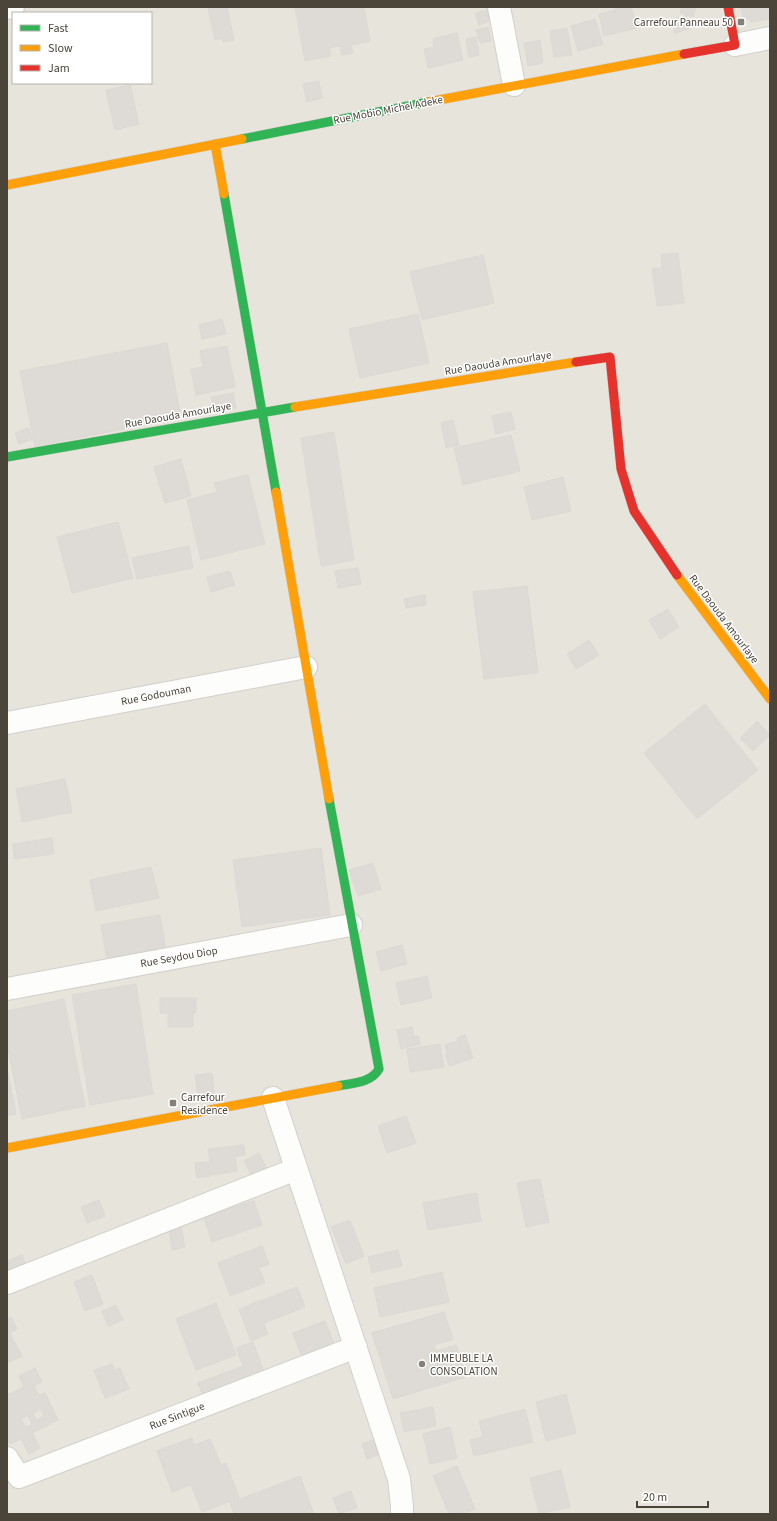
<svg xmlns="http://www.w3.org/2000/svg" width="777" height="1521" font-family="'Source Sans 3',sans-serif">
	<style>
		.residential { fill: #e7e4dc; fill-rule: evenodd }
		.building { fill: #dedbd6; stroke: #dcd9d4; fill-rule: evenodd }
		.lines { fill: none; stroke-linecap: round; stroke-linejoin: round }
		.street-casing { stroke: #d2d0cb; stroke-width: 24 }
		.fast-casing { stroke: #d3cfc5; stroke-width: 10 }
		.slow-casing { stroke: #d3cfc5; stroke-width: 10 }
		.jam-casing { stroke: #d3cfc5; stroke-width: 10 }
		.street { stroke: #fdfdfc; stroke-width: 22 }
		.fast { stroke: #30b455; stroke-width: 9 }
		.slow { stroke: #ff9f0a; stroke-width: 9 }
		.jam { stroke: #e5322d; stroke-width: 9 }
		.poi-dot { fill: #868178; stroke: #fff; stroke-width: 1.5 }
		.labels { text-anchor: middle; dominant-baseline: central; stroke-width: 3; stroke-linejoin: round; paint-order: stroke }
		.poi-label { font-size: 11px; fill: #4b4439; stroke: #fff; text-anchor: start }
		.street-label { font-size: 11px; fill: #4b4439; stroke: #fff }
	</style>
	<rect width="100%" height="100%" fill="#f4f2ee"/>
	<!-- residential -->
	<path class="residential" d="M7,7H770V1514H7ZM13,13H151V83H13Z"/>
	<!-- building -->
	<path class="building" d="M213,7H227L234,40L223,42V38L215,40L208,8Z
		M295,7H364L370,41L351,45L353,53L342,55L340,46L329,48L331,56L305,61Z
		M615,7H631L637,28L604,36L599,14L616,10Z
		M682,7H696L693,17L680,13Z
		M741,7H770V19L751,22L750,19L743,20Z
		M487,10L490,21L479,25L475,13Z
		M686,16L689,29L675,33L672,19Z
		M595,19L603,44L578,51L571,26Z
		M488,27L491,41L480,43L476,30Z
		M567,28L572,55L554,57L550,31Z
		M457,33L463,60L428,68L424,49L434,47L433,39Z
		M476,37L479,55L469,57L466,39Z
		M540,40L543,63L528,66L524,43Z
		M319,81L322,98L307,102L303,84Z
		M130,85L139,124L115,130L106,90Z
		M678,253L684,303L657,306L652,269L662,268L661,255Z
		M483,255L494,303L422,320L410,272Z
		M418,314L429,363L360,378L349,329Z
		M222,319L226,334L202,339L199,325Z
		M167,343L181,418L35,446L20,371Z
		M227,346L235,387L196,395L191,369L203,367L200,351Z
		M233,393L236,408L215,412L211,397Z
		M511,412L515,429L496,434L492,416Z
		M453,420L459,445L446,448L441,423Z
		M29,428L33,439L19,444L15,433Z
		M334,432L354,560L321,566L301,438Z
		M511,435L520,471L463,485L454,448Z
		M181,459L191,496L165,503L154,467Z
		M248,475L265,544L201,560L187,500L217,492L214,483Z
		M563,477L571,511L532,520L524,487Z
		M118,522L133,578L72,593L57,537Z
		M189,546L193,568L137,579L132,558Z
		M358,568L361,584L338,588L335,571Z
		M230,571L235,585L211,592L207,577Z
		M527,586L538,673L484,679L473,592Z
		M425,595L426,605L406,608L404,599Z
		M668,609L679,627L660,639L649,620Z
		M589,640L599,655L576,669L567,654Z
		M705,704L758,770L697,819L644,753Z
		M757,721L770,735L753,751L740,738Z
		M65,779L72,812L22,822L16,789Z
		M52,838L54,854L14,859L13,844Z
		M321,848L330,915L242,927L233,860Z
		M373,863L381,889L358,896L349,870Z
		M151,867L159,898L96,911L90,880Z
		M160,915L167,957L108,967L101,925Z
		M402,945L407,964L381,971L376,952Z
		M427,976L432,998L401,1005L396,983Z
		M136,984L153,1094L90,1105L72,995Z
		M160,998H196V1013H160Z
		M64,999L85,1106L22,1119L7,1044V1011Z
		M168,1014H193V1027H168Z
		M412,1027L414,1036H418L420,1044L401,1049L397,1030Z
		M465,1035L473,1058L449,1066L445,1054L447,1053L445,1045L458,1041L457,1038Z
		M440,1044L444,1067L410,1072L407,1049Z
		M7,1068L16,1114L7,1116Z
		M212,1073L215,1099L199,1101L195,1075Z
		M406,1116L416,1143L387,1153L378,1126Z
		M244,1145L245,1155L235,1157L237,1171L212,1175L208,1149Z
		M259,1153L268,1171L253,1178L244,1161Z
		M209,1162L211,1176L197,1178L195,1163Z
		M540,1179L549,1222L526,1227L517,1183Z
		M477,1193L481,1221L428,1230L423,1203Z
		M99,1200L105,1216L87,1223L81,1207Z
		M254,1201L262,1225L212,1242L204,1217Z
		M350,1220L364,1256L346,1264L331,1227Z
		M181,1226L185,1247L172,1250L169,1229Z
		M262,1246L269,1264L259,1268L265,1283L230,1296L218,1263Z
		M398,1250L402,1266L372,1273L368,1257Z
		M22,1255L28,1271L7,1278V1261Z
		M442,1272L449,1302L380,1317L374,1288Z
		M92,1275L103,1304L85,1311L74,1282Z
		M297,1287L305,1307L264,1323L268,1334L251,1341L239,1309Z
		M216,1303L236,1355L196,1370L176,1319Z
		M116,1305L123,1320L108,1326L102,1311Z
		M444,1312L453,1339L434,1345L436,1351L456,1345L466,1377L393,1399L372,1333Z
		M11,1317L17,1329L10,1333L22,1356L7,1363V1319Z
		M325,1321L336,1349L304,1362L293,1333Z
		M253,1342L266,1377L205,1401L198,1383L243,1366L236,1348Z
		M112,1364L114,1370L120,1368L129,1389L105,1398L94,1370Z
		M35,1368L42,1382L34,1386L39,1395L45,1393L58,1420L32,1433L40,1448L29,1454L21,1439L10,1444L7,1439V1395L24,1387L19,1376ZM41,1409L44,1416L36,1420L33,1413ZM28,1415L32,1424L26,1427L21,1419Z
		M566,1394L576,1433L546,1441L536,1402Z
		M433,1407L436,1426L404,1432L400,1413Z
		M525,1409L533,1442L474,1456L470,1440L483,1437L479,1421Z
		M450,1427L457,1458L430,1464L423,1434Z
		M192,1438L194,1445L210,1439L221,1465L226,1463L239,1498L202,1512L191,1485L172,1492L157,1451Z
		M375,1439L380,1454L367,1459L362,1444Z
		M457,1466L475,1509L463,1514H449L433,1476Z
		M561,1470L570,1507L539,1514L530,1478Z
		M300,1476L314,1514H234L230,1503Z
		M351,1491L357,1508L339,1514L333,1498Z"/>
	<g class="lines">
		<!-- street casing -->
		<g class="street-casing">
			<path id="street" d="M499,7L514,85
				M7,8L13,7
				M735,45L770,38
				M7,723L306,667
				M7,989L351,925
				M273,1098L399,1479L402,1506V1514
				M7,1283L296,1169
				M7,1458L19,1477L356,1347"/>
		</g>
		<!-- fast casing -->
		<g class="fast-casing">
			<path id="fast" d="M242,139L428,102
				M224,194L276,492
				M7,457L295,407
				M329,799L379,1069C371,1083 353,1083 338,1086"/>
		</g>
		<!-- slow casing -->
		<g class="slow-casing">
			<path id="slow" d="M428,102L684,54
				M215,144L224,194
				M7,185L242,139
				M295,407L576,362
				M276,492L329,799
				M677,575L770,699
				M7,1148L338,1086"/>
		</g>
		<!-- jam casing -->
		<g class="jam-casing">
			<path id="jam" d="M684,54L735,45L728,7
				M576,362L610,357L621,469L634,511L677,575"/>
		</g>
		<!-- street -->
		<use href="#street" class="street"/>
		<!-- fast -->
		<use href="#fast" class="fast"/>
		<!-- slow -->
		<use href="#slow" class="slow"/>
		<!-- jam -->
		<use href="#jam" class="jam"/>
	</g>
	<!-- markers -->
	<g class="poi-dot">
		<rect x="737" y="18" width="8" height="8" rx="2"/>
		<rect x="169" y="1099" width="8" height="8" rx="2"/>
		<circle cx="422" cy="1364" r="4"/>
	</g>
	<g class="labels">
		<!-- poi labels -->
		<g class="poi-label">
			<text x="733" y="22" text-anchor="end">Carrefour Panneau 50</text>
			<text x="181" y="1097">Carrefour<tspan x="181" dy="13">Residence</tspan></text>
			<text x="430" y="1358">IMMEUBLE LA<tspan x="430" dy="13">CONSOLATION</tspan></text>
		</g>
		<!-- street labels -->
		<g class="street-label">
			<text transform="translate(388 110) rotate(-11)">Rue Mobio Michel Adeke</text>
			<text transform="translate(498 363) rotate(-9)">Rue Daouda Amourlaye</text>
			<text transform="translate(178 415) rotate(-10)">Rue Daouda Amourlaye</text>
			<text transform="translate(724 619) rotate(53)">Rue Daouda Amourlaye</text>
			<text transform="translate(156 695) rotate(-11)">Rue Godouman</text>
			<text transform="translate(179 957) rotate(-10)">Rue Seydou Diop</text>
			<text transform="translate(177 1416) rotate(-21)">Rue Sintigue</text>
		</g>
	</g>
	<!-- border -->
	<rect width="777" height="1521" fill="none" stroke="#4b4439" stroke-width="16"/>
	<!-- legend -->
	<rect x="12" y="12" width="140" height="72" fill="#ffffff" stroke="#b7b4b0"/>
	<rect x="20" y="25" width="20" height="6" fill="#30b455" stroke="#b7b4b0"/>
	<text x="48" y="32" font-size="12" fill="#4b4439">Fast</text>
	<rect x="20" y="45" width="20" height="6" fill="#ff9f0a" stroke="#b7b4b0"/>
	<text x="48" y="52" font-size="12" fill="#4b4439">Slow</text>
	<rect x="20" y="65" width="20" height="6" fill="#e5322d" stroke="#b7b4b0"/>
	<text x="48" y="72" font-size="12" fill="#4b4439">Jam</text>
	<!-- scale -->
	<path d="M637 1501v6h71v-6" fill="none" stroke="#4b4439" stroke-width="2"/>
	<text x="643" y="1501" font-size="12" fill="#4b4439" stroke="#ffffff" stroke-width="3" paint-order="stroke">20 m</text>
</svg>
